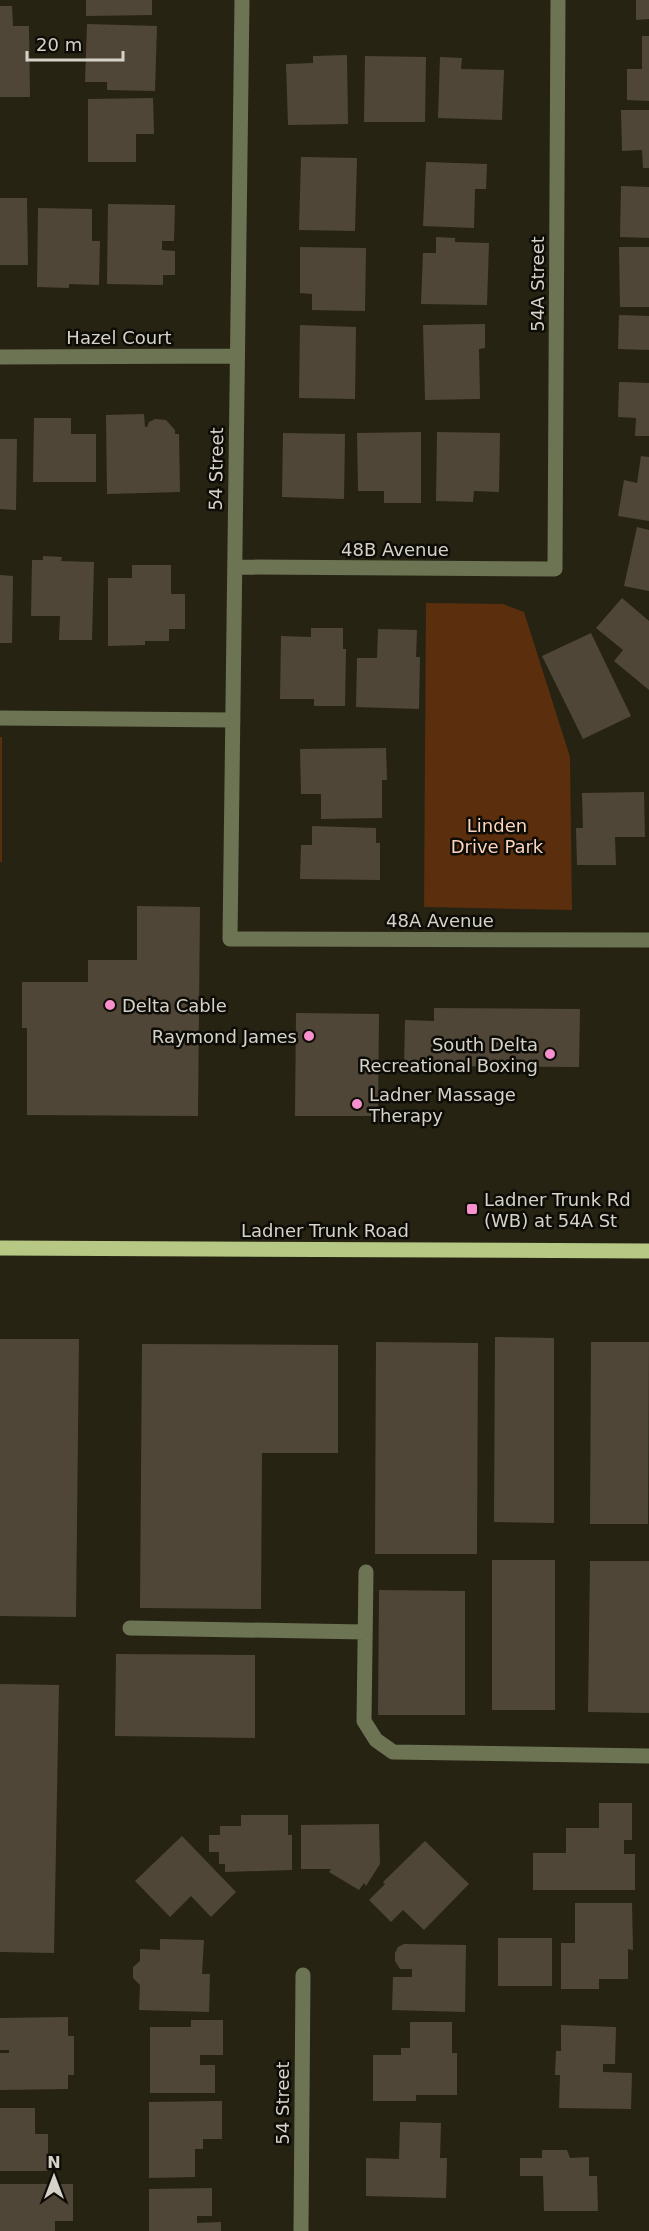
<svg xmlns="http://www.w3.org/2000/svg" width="649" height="2231" font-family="'DejaVu Sans',sans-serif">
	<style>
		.green { fill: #5b2e0d }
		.building { fill: #504637 }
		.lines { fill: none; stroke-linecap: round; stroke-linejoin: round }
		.minor { stroke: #6c7454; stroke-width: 15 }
		.major { stroke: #b6c884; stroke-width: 15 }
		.poi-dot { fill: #f790cd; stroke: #0e0c06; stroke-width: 2 }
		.labels { text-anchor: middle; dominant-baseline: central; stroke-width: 5; stroke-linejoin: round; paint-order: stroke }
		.street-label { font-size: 18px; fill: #d5d3c9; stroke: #0e0c06 }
		.park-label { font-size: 18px; fill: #fdd4bd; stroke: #0e0c06 }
		.poi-label { font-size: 18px; fill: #d5d3c9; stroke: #0e0c06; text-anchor: start }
	</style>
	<rect width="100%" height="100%" fill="#262313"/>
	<!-- green -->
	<path class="green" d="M426,603L503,604L524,612L570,757L572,910L424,907Z
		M0,737H2V862H0Z"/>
	<!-- building -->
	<path class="building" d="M86,0H152V15L86,16Z
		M636,0H649V19L636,20Z
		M0,6H12L13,26H29L30,97H0Z
		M87,24L157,26L155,91L107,90V82H85Z
		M642,36H649V101L627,100V69H642Z
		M347,55L348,124L288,125L286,64L313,63V56Z
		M365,56L426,57L425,122H364Z
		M440,57L462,58L461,69L504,70L502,120L438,118Z
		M153,98L154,134H136V162H88V99Z
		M621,110H649V168H643L642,150L622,151Z
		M301,157L357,158L355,231L299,230Z
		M426,162L487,164L486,189H475L474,228L423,226Z
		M621,186L649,187V238L620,237Z
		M0,198H27L28,265H0Z
		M108,204L175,205L174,241H162V250L175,251V275H163V285L107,284Z
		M38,208L92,209V241H100L99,285L69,284V288L37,287Z
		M436,237L455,238V242L489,243L487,305L421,304L423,253H436Z
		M300,247L366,248L365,311L312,310V294L300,293Z
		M619,247H649V307H620Z
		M619,315L649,316V350L618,349Z
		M485,324V348L479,349L480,399L425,400L423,325Z
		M300,325L356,327L355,399L299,398Z
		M619,382L649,383V436H635L636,418L618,417Z
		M144,414L145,427H147L149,422L155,419L166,420L175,430V434H179L180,492L107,494L106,415Z
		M34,418H71V434H96V482H33Z
		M421,432V503H384V491H358L357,433Z
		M437,432L500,433L499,492L474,491L473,502L436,501Z
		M283,433L345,434L344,499L282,497Z
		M0,439H17L16,510L0,509Z
		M641,456L649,457V521L618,516L624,480L637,483Z
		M637,527L649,530V591L624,586Z
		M43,556L62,557L61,561L94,562L92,640H59L60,616H31L32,560H43Z
		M132,565H171V594H185V629H169V641H145V645L108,646V578H132Z
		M0,575L13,576L12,643H0Z
		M622,598L649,621V690L614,661L623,650L596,628Z
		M311,628H343V649H346L345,706H314V699H280L281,636L311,637Z
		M378,629L417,630L416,657H420L419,709L356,707L357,658H377Z
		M591,633L631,716L583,739L542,656Z
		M386,748L387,780H382V818L321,819V794H301L300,749Z
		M644,792L645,837H615L616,865H577L576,828H583L582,793Z
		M312,826L376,828V843H380V880L300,879L301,845H312Z
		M137,906L200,907L198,1116L27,1115V1028H22V982H88V960H137Z
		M434,1008L580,1009L579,1067L404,1066L405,1020L434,1021Z
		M296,1013L379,1014L378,1116H295Z
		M495,1337L554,1338V1523L494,1522Z
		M0,1339H79L76,1617L0,1616Z
		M376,1342L478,1343L477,1554H375Z
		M591,1342H649L648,1524H590Z
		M142,1344L338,1345V1453H262L261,1609L140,1608Z
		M492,1560H555V1710H492Z
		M590,1561H649V1713L588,1712Z
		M379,1590L465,1591V1715H378Z
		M116,1654L255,1655V1738L115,1736Z
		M0,1684L59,1685L54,1953L0,1952Z
		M599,1803H632V1840H624V1854H635V1890H533V1853H566V1828H599Z
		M241,1815H288V1835H292V1870L225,1872V1864H219V1852H209V1835H220V1826H241Z
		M379,1824L380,1864L366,1886L364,1883L359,1890L329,1872L331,1869H301V1825Z
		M182,1836L236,1892L211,1917L191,1896L170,1917L135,1881Z
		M425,1841L469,1884L424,1930L403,1910L391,1922L369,1900L385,1884L383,1882Z
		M575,1903H632L633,1950L628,1949V1979H599V1989H561V1943H575Z
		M498,1938H552V1986H498Z
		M160,1939L204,1940L202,1974H210L209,2012L139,2010L140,1985L133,1978V1967L140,1961V1949L160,1950Z
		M404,1944L466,1945L465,2012L392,2010L393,1977H412V1969H400L395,1961V1953L398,1947Z
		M68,2017V2036H74V2075H68V2089L0,2090V2053H9V2050H0V2018Z
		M191,2020H223V2055H200V2065H215V2093H150V2027H191Z
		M410,2022H452V2053H457V2095H416V2101H373V2055H401V2048H410Z
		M561,2025L616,2027L615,2064H603V2072L632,2073L631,2109L559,2108L560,2075H555L556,2051H561Z
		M222,2101V2139H203V2149H195V2177L149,2178V2102Z
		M0,2108H35V2134H48V2171H0Z
		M400,2122L441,2123L440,2158H447L446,2198L366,2196V2158L399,2159Z
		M542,2150H567L570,2158L589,2157V2176H597L598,2211H544L543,2176H520V2158H542Z
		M0,2184H73V2221H55V2231H0Z
		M212,2188V2216H197V2223L221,2222V2231H149V2189Z"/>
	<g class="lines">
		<!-- minor -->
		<path class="minor" d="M242,0L230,939L649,940
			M0,357L237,356
			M235,567L555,569L558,0
			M0,718L233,720
			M366,1572L364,1721L376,1740L393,1752L649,1756
			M130,1628L365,1632
			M301,2231L303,1975"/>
		<!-- major -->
		<path class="major" d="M0,1248L649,1251"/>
	</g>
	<!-- markers -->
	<g class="poi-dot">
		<circle cx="110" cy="1005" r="6"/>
		<circle cx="309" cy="1036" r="6"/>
		<circle cx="550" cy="1054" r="6"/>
		<circle cx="357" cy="1104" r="6"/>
		<rect x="466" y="1203" width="12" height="12" rx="3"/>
	</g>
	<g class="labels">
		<!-- street labels -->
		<g class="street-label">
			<text transform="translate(537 284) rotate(-90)">54A Street</text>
			<text x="119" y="337">Hazel Court</text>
			<text transform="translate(216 469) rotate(-89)">54 Street</text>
			<text x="395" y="549">48B Avenue</text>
			<text x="440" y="920">48A Avenue</text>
			<text x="325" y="1230">Ladner Trunk Road</text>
			<text transform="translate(282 2103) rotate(-90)">54 Street</text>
		</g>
		<!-- park labels -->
		<g class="park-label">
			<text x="497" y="825">Linden<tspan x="497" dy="21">Drive Park</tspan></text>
		</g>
		<!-- poi labels -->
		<g class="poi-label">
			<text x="122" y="1005">Delta Cable</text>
			<text x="297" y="1036" text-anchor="end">Raymond James</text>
			<text x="538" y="1044" text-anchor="end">South Delta<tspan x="538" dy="21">Recreational Boxing</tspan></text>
			<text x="369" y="1094">Ladner Massage<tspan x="369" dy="21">Therapy</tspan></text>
			<text x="484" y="1199">Ladner Trunk Rd<tspan x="484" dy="21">(WB) at 54A St</tspan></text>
		</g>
	</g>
	<!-- north arrow -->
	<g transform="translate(54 2177)" stroke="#0e0c06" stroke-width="4.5" paint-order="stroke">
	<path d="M0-4.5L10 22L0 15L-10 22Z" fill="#d5d3c9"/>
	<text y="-9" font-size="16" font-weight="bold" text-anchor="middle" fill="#d5d3c9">N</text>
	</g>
	<!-- scale -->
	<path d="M27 51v9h96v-9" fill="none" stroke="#d5d3c9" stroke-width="3"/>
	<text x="36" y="51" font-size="18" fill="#d5d3c9" stroke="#0e0c06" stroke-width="4.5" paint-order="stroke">20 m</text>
</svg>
